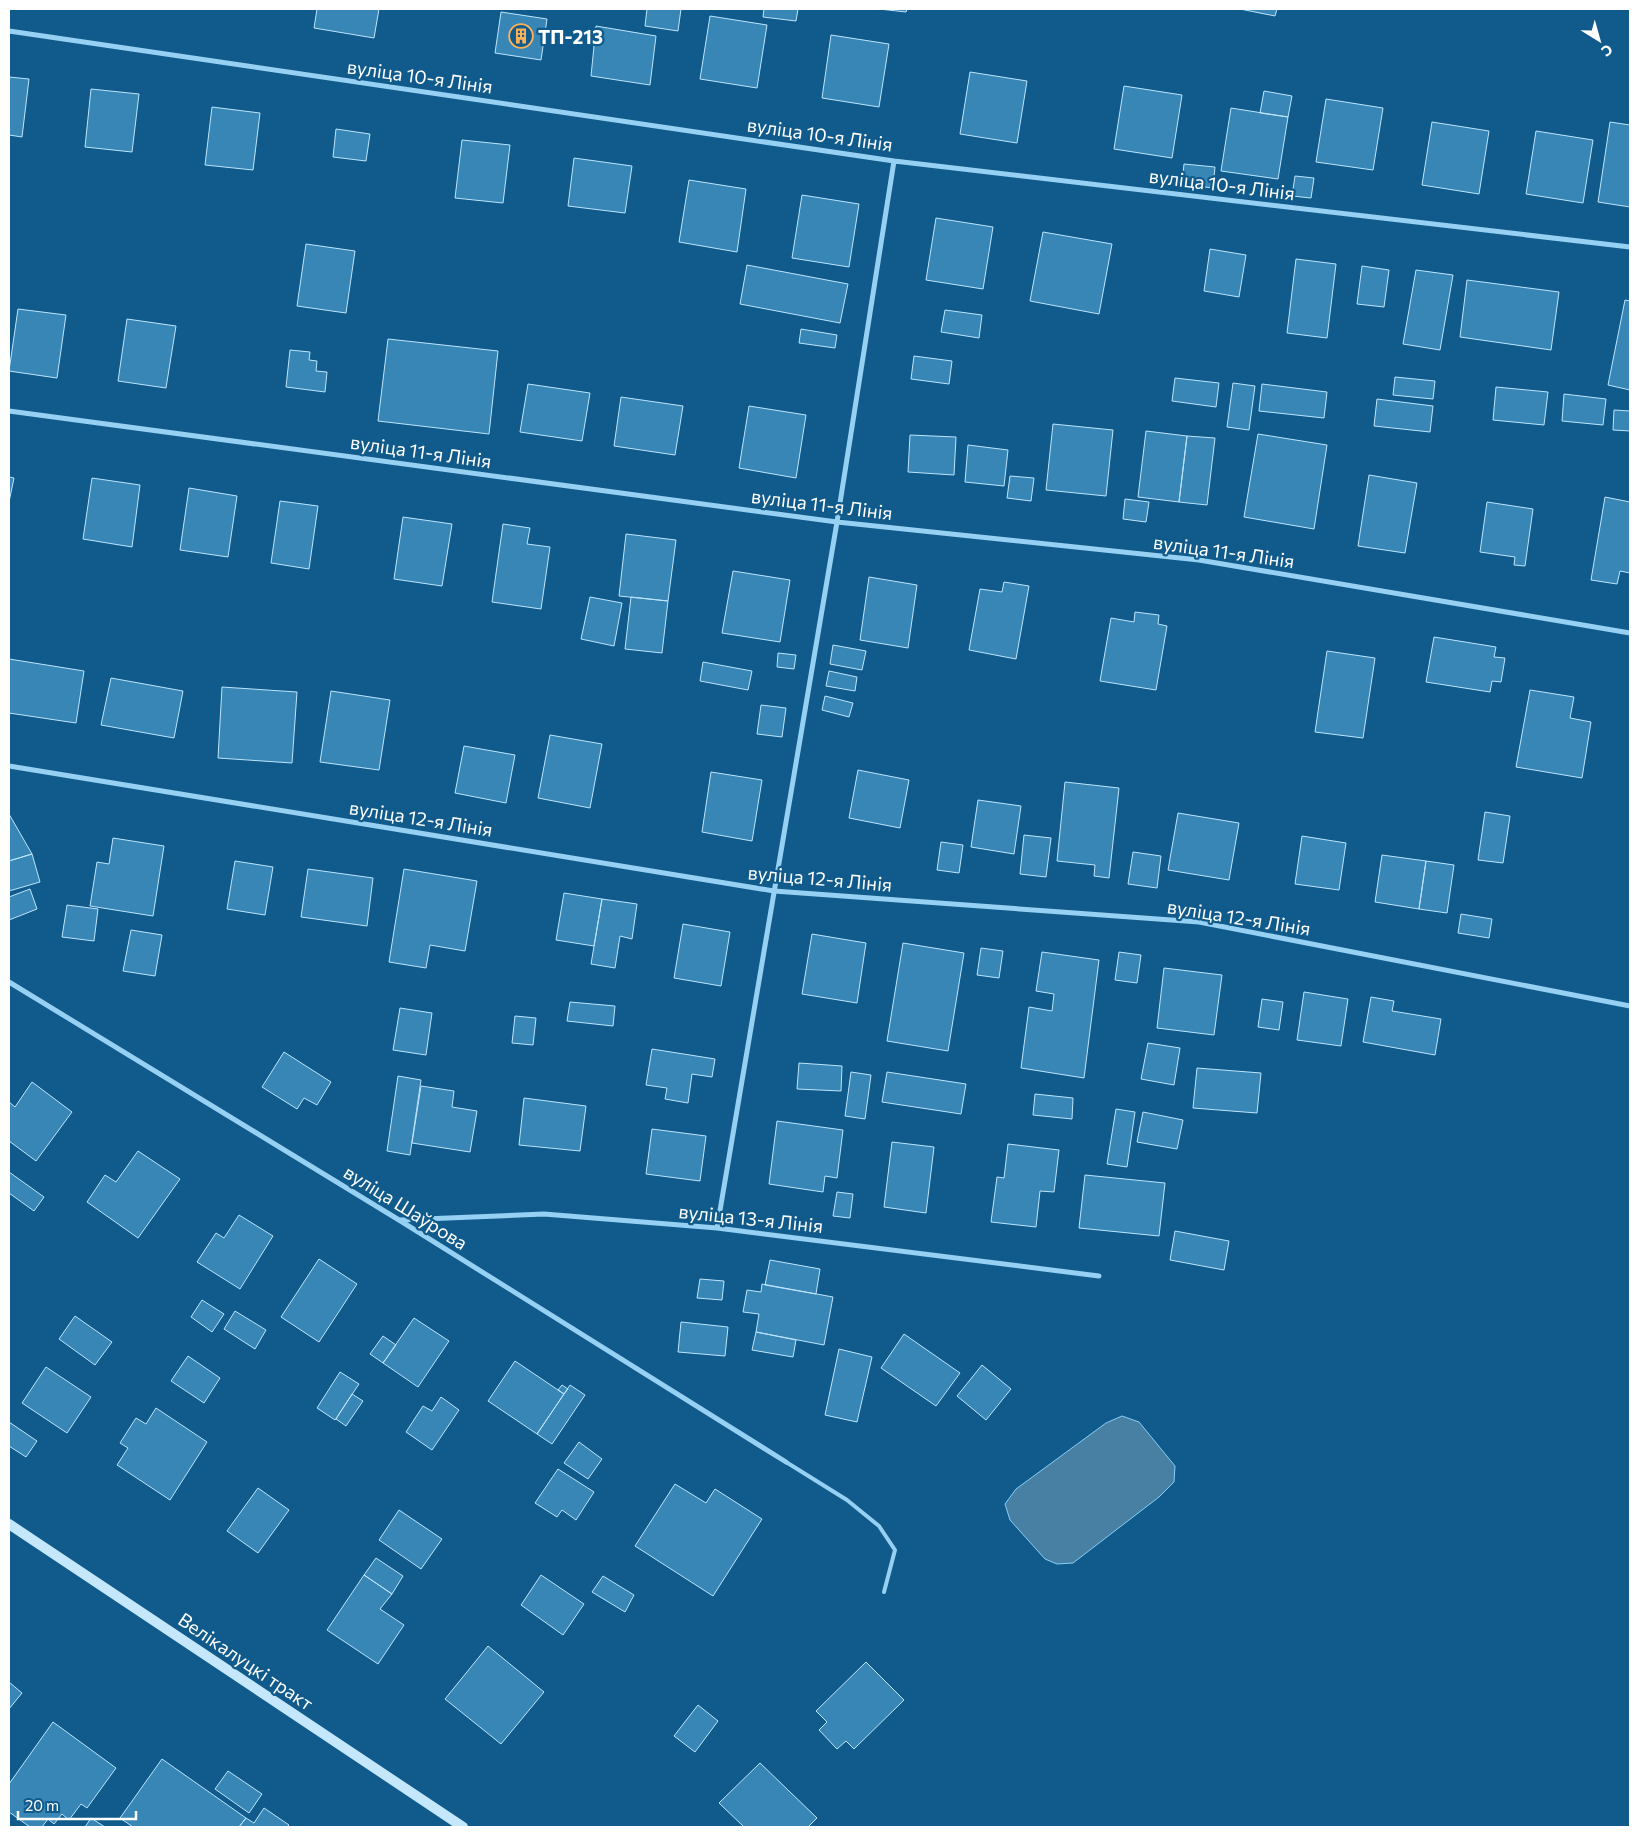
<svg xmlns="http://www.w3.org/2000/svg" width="1639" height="1836" font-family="Commissioner,sans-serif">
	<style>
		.water { fill: #4880a3; stroke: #87cef6 }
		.building { fill: #3886b5; stroke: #bde5fd }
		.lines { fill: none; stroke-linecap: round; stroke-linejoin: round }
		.lane { stroke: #96d0f2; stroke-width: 4 }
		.street { stroke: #96d0f2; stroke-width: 5 }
		.secondary { stroke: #c5e7fc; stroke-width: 10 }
		.labels { text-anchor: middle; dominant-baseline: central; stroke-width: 4.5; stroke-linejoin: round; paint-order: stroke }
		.poi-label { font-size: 19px; font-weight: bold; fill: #fff; stroke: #105b8b; text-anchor: start }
		.street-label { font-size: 19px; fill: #fff; stroke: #105b8b }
	</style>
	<rect width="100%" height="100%" fill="#105b8b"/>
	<!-- water -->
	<path class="water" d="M1122,1416L1139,1422L1175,1466L1174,1482L1159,1497L1073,1563L1057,1564L1045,1559L1010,1520L1005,1504L1016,1489L1106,1423Z"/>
	<!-- building -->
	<path class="building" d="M317,9H379L374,38L314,28Z
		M647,9H681L678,31L645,26Z
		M764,9H798L796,21L763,17Z
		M879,9H907L906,12Z
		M1240,9H1277L1275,16Z
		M501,12L547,19L541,60L495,53Z
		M710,16L767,25L757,88L700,79Z
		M596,26L656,36L650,85L591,76Z
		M831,35L889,44L879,107L822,98Z
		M970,72L1027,81L1017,143L960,134Z
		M9,77L29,79L22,137L9,135Z
		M1124,86L1182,95L1172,158L1114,149Z
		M91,89L139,94L132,152L85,147Z
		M1264,91L1292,96L1288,117L1260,113Z
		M1326,99L1383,108L1373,170L1316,162Z
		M212,107L260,113L253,170L205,165Z
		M1231,108L1288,117L1278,179L1221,171Z
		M1432,122L1489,131L1479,194L1422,185Z
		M1610,122L1630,125V207L1598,202Z
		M336,129L370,134L366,161L333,157Z
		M1536,131L1593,140L1583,203L1526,194Z
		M462,140L510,145L503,203L455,198Z
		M574,158L632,166L625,213L568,206Z
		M1184,164L1215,167L1213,188L1182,184Z
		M1295,176L1314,178L1311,198L1292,196Z
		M689,180L746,189L737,252L679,242Z
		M802,195L859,204L849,267L792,258Z
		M936,218L993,227L983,289L926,280Z
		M1043,232L1112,244L1099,314L1030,301Z
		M306,244L355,251L346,313L297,306Z
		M1210,249L1246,255L1239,297L1204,291Z
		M1296,259L1336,264L1327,338L1287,333Z
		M747,265L848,284L840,323L740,304Z
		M1362,266L1389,270L1384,307L1357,304Z
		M1416,270L1453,275L1440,350L1403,344Z
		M1467,280L1559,292L1551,350L1460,337Z
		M1625,300L1630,301V390L1608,385Z
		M18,309L66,315L57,378L9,371Z
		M945,310L982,315L979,338L941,332Z
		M127,319L176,326L166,388L118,381Z
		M801,329L837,335L835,348L799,343Z
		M388,339L498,351L489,434L378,421Z
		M290,350L310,352L309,360L317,361L316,371L327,372L325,392L286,387Z
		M914,356L952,361L949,384L911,379Z
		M1395,377L1435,381L1433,399L1393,395Z
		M1175,378L1219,383L1216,407L1172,401Z
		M1233,383L1255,386L1249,430L1227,427Z
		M528,384L590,393L582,441L520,432Z
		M1262,384L1327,392L1324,418L1259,411Z
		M1496,387L1548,392L1544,425L1493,420Z
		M1564,394L1606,399L1603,425L1562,421Z
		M621,397L683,406L675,455L614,446Z
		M1377,399L1433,406L1430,432L1374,426Z
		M749,406L806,415L796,478L739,468Z
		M1614,410L1630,411V431L1613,430Z
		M1053,424L1113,430L1106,496L1046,490Z
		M1146,431L1187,436L1179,502L1138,497Z
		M1258,434L1327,445L1314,529L1244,517Z
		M910,435L956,437L954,475L908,472Z
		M1187,436L1215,438L1207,505L1179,502Z
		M968,445L1008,450L1004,486L965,482Z
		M1369,475L1417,483L1405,553L1358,546Z
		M1010,476L1034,478L1031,501L1007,498Z
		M9,477L14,478L9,502Z
		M92,478L140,485L132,547L83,539Z
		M189,488L237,496L228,557L180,550Z
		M1605,497L1630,502V573L1620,571L1617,584L1591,580Z
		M1125,499L1149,502L1146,522L1123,519Z
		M280,501L318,506L309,569L271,563Z
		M1487,502L1533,509L1525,566L1514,565L1515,557L1480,552Z
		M403,517L452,524L442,586L394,579Z
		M503,524L530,528L527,544L550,547L541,609L492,602Z
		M626,534L676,540L668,601L619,596Z
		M733,571L790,580L780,642L722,633Z
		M869,577L917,585L908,648L860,640Z
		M1004,582L1029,586L1016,659L969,650L980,589L1002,592Z
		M590,597L622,603L614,646L581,639Z
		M631,597L668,601L662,653L625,649Z
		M1135,612L1159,615L1158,624L1167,626L1156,690L1100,681L1111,618L1134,622Z
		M1434,637L1496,647L1494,657L1505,658L1501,682L1492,681L1490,692L1426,682Z
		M833,645L866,651L862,670L830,664Z
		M1327,651L1375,658L1363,738L1315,732Z
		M778,653L796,655L794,669L777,667Z
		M9,659L84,671L76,723L9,713Z
		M703,662L752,671L748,690L700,681Z
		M829,671L857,677L855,691L826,686Z
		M111,678L183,691L174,738L101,725Z
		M222,687L297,692L292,763L218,758Z
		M1530,690L1574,697L1570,718L1591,722L1582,778L1516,767Z
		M331,691L390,700L379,770L320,762Z
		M825,696L853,703L849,717L822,710Z
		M761,705L786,708L782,737L757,734Z
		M550,735L602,744L590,808L538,798Z
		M464,746L515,755L506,803L455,793Z
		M858,770L909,780L900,828L849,818Z
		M711,772L762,780L752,841L702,832Z
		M1065,782L1119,788L1109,878L1094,876L1095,865L1057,861Z
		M978,800L1021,806L1014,854L971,847Z
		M1485,812L1510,816L1503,863L1478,860Z
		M1178,813L1239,823L1229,880L1168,870Z
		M9,814L32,854L9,861Z
		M1024,835L1051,838L1046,877L1020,874Z
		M1302,836L1346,843L1339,890L1295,884Z
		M113,838L164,846L153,916L90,906L97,862L109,864Z
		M941,842L963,845L959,873L937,870Z
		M1133,852L1161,856L1157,888L1128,884Z
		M32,854L40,882L9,891V861Z
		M1382,855L1426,861L1419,909L1375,902Z
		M235,861L273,867L265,915L227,909Z
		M1426,861L1454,865L1447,913L1419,909Z
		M308,869L373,878L367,926L301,917Z
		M404,869L477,881L465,951L430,945L426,968L389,962Z
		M30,889L37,909L9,920V897Z
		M564,893L602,899L594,946L556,940Z
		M602,899L637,904L632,939L620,936L615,968L591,964Z
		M67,905L98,909L94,941L62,937Z
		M1461,914L1492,919L1489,938L1458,933Z
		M683,924L730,932L721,986L674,978Z
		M131,930L162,935L155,976L123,971Z
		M812,934L866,943L857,1003L802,994Z
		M903,943L964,953L948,1051L887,1041Z
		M981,948L1003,951L999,978L977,975Z
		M1042,952L1099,960L1084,1078L1021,1068L1029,1007L1052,1011L1054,994L1036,991Z
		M1119,952L1141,955L1137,983L1115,980Z
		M1164,968L1222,975L1214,1035L1157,1028Z
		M1304,992L1348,999L1341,1046L1297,1040Z
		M1371,997L1394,1001L1392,1011L1441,1019L1435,1055L1363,1042Z
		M1262,999L1283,1002L1279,1030L1258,1027Z
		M570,1002L615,1006L613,1026L567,1021Z
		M400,1008L432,1013L426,1055L393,1050Z
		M515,1016L536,1018L533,1045L512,1043Z
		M1148,1043L1180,1048L1174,1085L1141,1079Z
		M652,1049L715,1059L712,1077L692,1074L688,1103L665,1099L667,1088L646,1085Z
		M284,1052L331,1082L317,1105L304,1098L297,1109L262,1087Z
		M799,1063L842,1066L841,1091L797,1089Z
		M1197,1068L1261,1073L1257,1113L1193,1108Z
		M851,1072L871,1075L865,1119L845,1116Z
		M887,1072L966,1084L961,1114L882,1102Z
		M398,1076L421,1080L410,1155L387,1151Z
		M32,1082L72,1112L36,1161L9,1141V1102L15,1107Z
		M421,1086L454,1091L452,1107L477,1111L470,1152L412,1143Z
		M1035,1094L1073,1098L1072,1119L1033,1115Z
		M524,1098L586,1106L580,1151L519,1145Z
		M1116,1109L1135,1112L1127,1167L1107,1164Z
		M1143,1112L1183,1120L1177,1149L1137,1142Z
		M777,1121L843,1130L837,1178L825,1176L823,1192L769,1184Z
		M652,1129L706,1136L700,1181L646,1174Z
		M892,1142L934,1147L926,1213L884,1207Z
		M1008,1144L1059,1150L1054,1192L1040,1191L1036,1227L991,1222L997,1177L1004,1178Z
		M138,1151L180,1179L138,1238L87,1202L105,1175L116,1182Z
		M9,1172L44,1197L34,1211L9,1193Z
		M1085,1175L1165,1183L1159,1236L1079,1228Z
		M837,1192L853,1194L850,1218L833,1216Z
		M239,1215L273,1236L240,1289L197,1262L216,1233L224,1238Z
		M1175,1231L1229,1241L1224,1270L1170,1260Z
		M319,1259L357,1284L319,1342L281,1317Z
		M770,1260L820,1269L816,1294L765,1285Z
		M700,1279L724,1281L722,1300L697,1298Z
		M762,1284L833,1297L824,1345L756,1332L759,1314L743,1312L747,1290L761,1292Z
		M202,1300L224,1314L212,1332L191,1317Z
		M235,1311L266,1330L255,1349L224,1329Z
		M75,1316L112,1342L95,1365L59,1339Z
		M414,1318L449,1341L418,1387L383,1363Z
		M681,1322L728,1327L725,1356L678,1352Z
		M756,1332L796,1340L793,1357L752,1350Z
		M904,1334L960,1373L936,1406L881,1368Z
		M383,1336L396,1345L383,1363L370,1354Z
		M839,1349L872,1357L857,1422L825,1415Z
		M188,1356L220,1378L204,1403L171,1381Z
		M515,1361L564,1394L537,1434L488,1401Z
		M982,1365L1011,1389L986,1420L957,1396Z
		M46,1367L91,1397L67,1433L22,1403Z
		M340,1372L359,1384L335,1420L317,1408Z
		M562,1385L568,1389L564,1394L558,1390Z
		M570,1385L585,1395L552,1444L537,1434Z
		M352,1394L363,1401L346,1426L336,1419Z
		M441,1397L459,1410L432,1450L406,1432L423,1406L432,1411Z
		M156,1408L207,1442L170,1500L117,1465L128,1448L120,1443L136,1418L146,1424Z
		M9,1422L37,1441L26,1457L9,1446Z
		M579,1442L602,1459L588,1479L564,1463Z
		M558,1469L594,1492L576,1520L562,1510L557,1517L535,1503Z
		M675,1484L706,1503L715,1489L762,1519L713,1596L635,1546Z
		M258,1488L289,1510L258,1553L227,1531Z
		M399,1510L442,1539L421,1569L379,1540Z
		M376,1558L403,1576L392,1594L364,1575Z
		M364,1575L392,1594L380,1609L404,1625L378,1664L327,1630Z
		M541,1575L584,1604L563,1635L521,1605Z
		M603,1576L634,1595L625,1612L592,1592Z
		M488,1646L544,1692L501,1744L445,1699Z
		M866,1662L904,1700L854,1749L846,1741L837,1749L819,1730L827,1722L816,1711Z
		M9,1682L22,1693L9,1709Z
		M698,1705L718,1721L695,1752L674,1736Z
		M53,1722L116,1768L87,1808L81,1804L69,1820L62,1814L54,1824L48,1819L42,1827H30L9,1812V1784Z
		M162,1759L246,1818L239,1827H133L120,1818Z
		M760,1763L817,1818L808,1827H744L719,1803Z
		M228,1771L262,1794L249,1813L215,1789Z
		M264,1808L289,1825L287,1827H239L246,1818L254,1823Z
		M91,1818L105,1827H85Z"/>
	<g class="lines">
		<!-- lane -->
		<path class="lane" d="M786,1462L847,1500L879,1526L895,1550L884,1592"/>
		<!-- street -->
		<path class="street" d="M9,31L894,161L1630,247
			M9,411L837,522L1199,560L1630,633
			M9,766L774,891L1199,922L1630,1006
			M9,982L399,1220L786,1462
			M399,1220L544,1214L717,1228L1099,1276
			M717,1228L837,522L894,161"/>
		<!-- secondary -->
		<path class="secondary" d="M9,1524L463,1827"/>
	</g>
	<!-- icons -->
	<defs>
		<g id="building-ring" transform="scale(1.25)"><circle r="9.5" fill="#105b8b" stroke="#ffb157" stroke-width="1.5"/><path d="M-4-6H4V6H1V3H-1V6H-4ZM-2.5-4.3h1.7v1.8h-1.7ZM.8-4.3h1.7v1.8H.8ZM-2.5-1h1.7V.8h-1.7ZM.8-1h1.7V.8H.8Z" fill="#ffb157"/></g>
	</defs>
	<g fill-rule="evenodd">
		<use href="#building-ring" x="521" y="36"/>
	</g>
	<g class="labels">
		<!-- poi labels -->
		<g class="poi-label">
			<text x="538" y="36">ТП-213</text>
		</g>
		<!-- street labels -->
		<g class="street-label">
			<text transform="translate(420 76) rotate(8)">вуліца 10-я Лінія</text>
			<text transform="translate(820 134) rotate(8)">вуліца 10-я Лінія</text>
			<text transform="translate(1222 184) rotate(7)">вуліца 10-я Лінія</text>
			<text transform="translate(421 451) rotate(8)">вуліца 11-я Лінія</text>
			<text transform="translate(822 504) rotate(7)">вуліца 11-я Лінія</text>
			<text transform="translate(1224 551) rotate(8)">вуліца 11-я Лінія</text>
			<text transform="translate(421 818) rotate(9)">вуліца 12-я Лінія</text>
			<text transform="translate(820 878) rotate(5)">вуліца 12-я Лінія</text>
			<text transform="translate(1239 917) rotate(9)">вуліца 12-я Лінія</text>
			<text transform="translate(406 1207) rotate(32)">вуліца Шаўрова</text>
			<text transform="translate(751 1218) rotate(6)">вуліца 13-я Лінія</text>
			<text transform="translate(246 1661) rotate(34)">Велікалуцкі тракт</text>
		</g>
	</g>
	<!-- border -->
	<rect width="1639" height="1836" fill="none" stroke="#ffffff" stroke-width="20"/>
	<!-- north arrow -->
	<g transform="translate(1599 40) rotate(143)" stroke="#105b8b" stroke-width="4" paint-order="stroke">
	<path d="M0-4L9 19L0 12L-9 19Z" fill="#ffffff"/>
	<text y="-8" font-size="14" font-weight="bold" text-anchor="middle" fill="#ffffff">С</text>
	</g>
	<!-- scale -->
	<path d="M18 1811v8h118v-8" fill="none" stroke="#ffffff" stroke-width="2.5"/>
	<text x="25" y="1811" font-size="15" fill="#ffffff" stroke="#105b8b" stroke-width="4" paint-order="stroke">20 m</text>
</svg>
